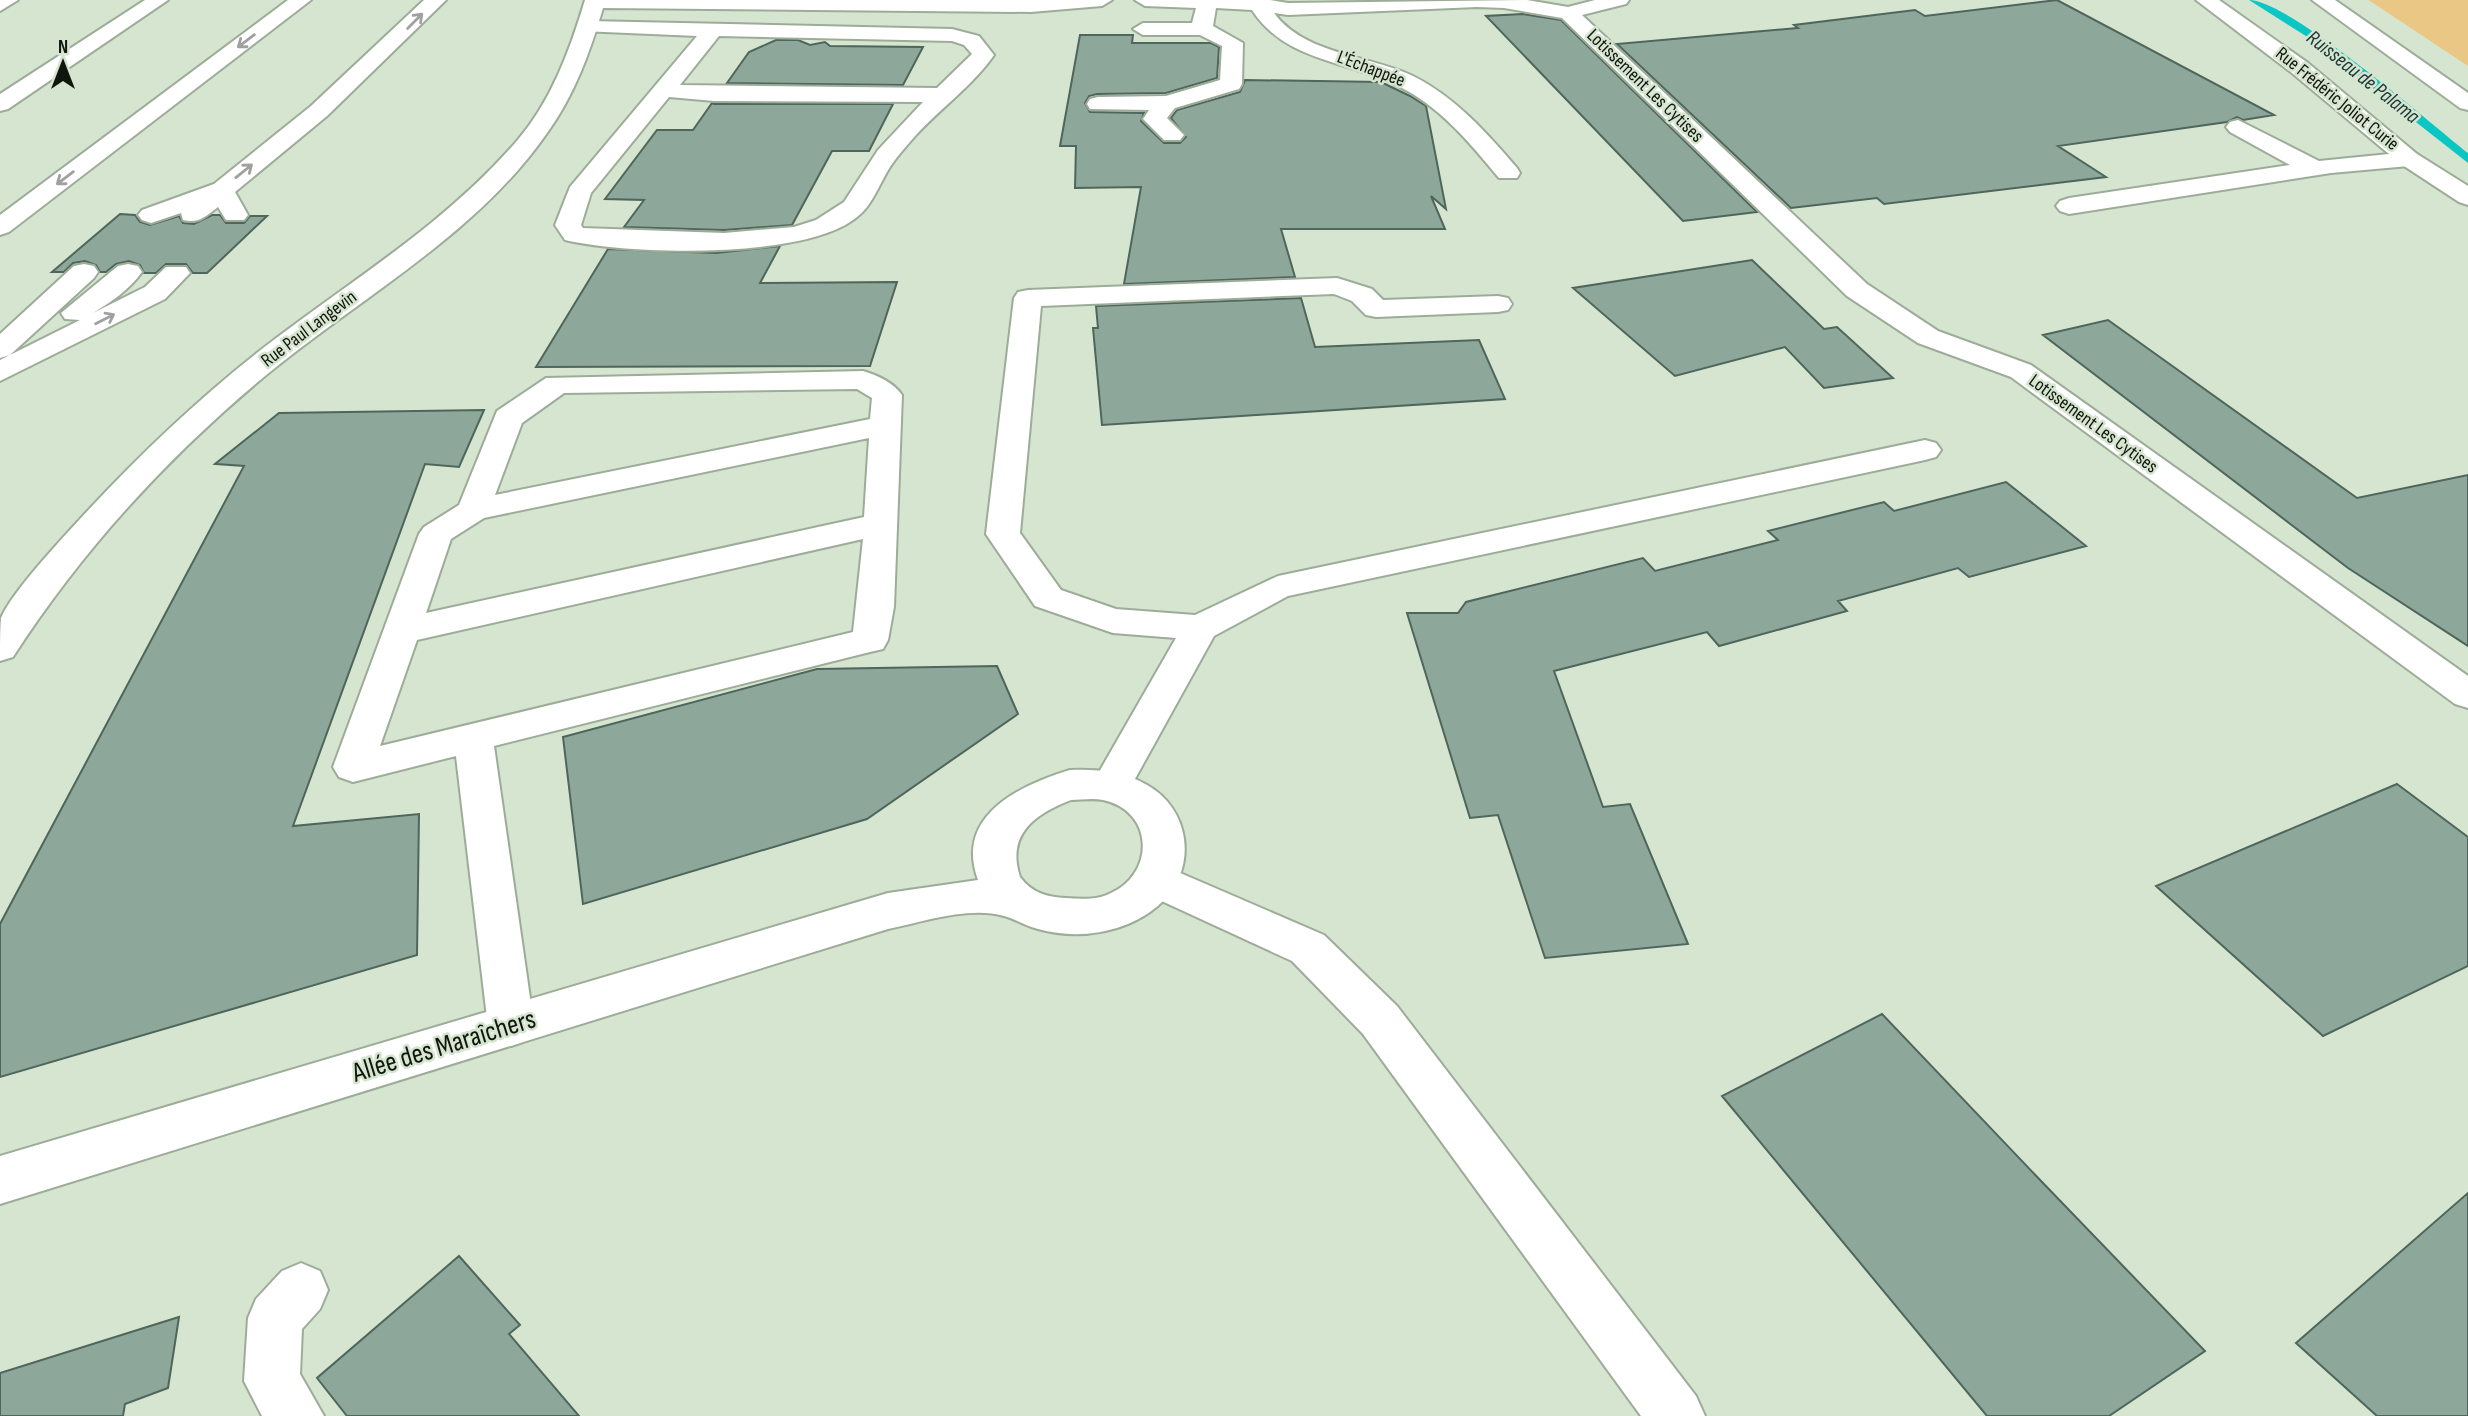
<svg xmlns="http://www.w3.org/2000/svg" width="2468" height="1416" font-family="'Sofia Sans Condensed',sans-serif">
	<style>
		.green { fill: #ebc786 }
		.lines { fill: none; stroke-linecap: round; stroke-linejoin: round }
		.stream { fill: #0cc6c4; fill-rule: evenodd }
		.building { fill: #8ea79b; stroke: #4e665b; stroke-width: 2 }
		.lane-casing { stroke: #9dac98; stroke-width: 4 }
		.street-casing { stroke: #9dac98; stroke-width: 4 }
		.lane { fill: #fff; fill-rule: evenodd }
		.street { fill: #fff; fill-rule: evenodd }
		.oneway { stroke: #9fa19f }
		.labels { text-anchor: middle; dominant-baseline: central; stroke-width: 5; stroke-linejoin: round; paint-order: stroke }
		.far-street-label { font-size: 19px; fill: #10150e; stroke: #d5e5cf }
		.far-water-label { font-size: 21px; font-style: italic; fill: #213b3a; stroke: #d5e5cf }
		.near-street-label { font-size: 28px; fill: #10150e; stroke: #d5e5cf }
	</style>
	<rect width="100%" height="100%" fill="#d5e5cf"/>
	<!-- green -->
	<path class="green" d="M2368,0H2468V66L2373,3Z"/>
	<g class="lines">
		<!-- stream -->
		<path class="stream" d="M2249,0C2289,0 2429,122 2468,153V163L2309,38Z"/>
	</g>
	<!-- building -->
	<path class="building" d="M2057,0L2274,115L2243,120L2237,117L2227,122L2058,146L2106,177L1884,204L1877,198L1791,208L1617,44L1798,28L1794,25L1915,10L1925,16Z
		M1523,14L1561,20L1757,212L1683,221L1486,16Z
		M1080,35H1133L1132,43H1211L1219,47L1217,78L1166,93L1097,94L1089,96L1085,103L1090,112L1144,113L1141,121L1164,143H1180L1186,137L1171,118L1177,110L1240,92L1245,80L1381,82L1410,96L1426,106L1446,209L1431,196L1445,229H1281L1295,277L1124,284L1141,187L1075,188L1076,146H1060Z
		M776,40H798L810,45L825,42L830,46L923,47L903,85L727,83L749,52Z
		M712,103L714,104H893L869,151H832L792,225L724,230L624,227L644,200L605,199L657,130H693Z
		M120,214L135,215L140,222L150,225L179,216L183,223L194,224L212,215H220L226,223H244L250,216H267L207,273H193L186,264H166L156,273H144L140,265L129,261L116,264L106,272H100L96,265L85,261L73,263L64,272H52Z
		M780,246L760,283L897,282L870,366L536,367L608,249L716,253Z
		M1752,260L1824,329L1837,327L1893,378L1824,388L1785,347L1675,376L1573,288Z
		M1301,298L1315,347L1479,340L1505,399L1102,425L1093,328H1098L1096,306Z
		M2108,320L2357,498L2468,475V646L2348,568L2043,335Z
		M484,410L459,467L425,464L293,826L419,814L417,955L0,1077V924L244,466L215,464L279,413Z
		M2006,482L2086,546L1969,577L1958,568L1838,601L1847,611L1719,646L1707,632L1554,671L1603,807L1630,804L1688,944L1545,958L1498,815L1470,818L1407,613H1458L1466,602L1643,558L1655,571L1778,540L1768,531L1884,502L1894,511Z
		M997,666L1018,714L867,819L583,904L563,737L817,669Z
		M2397,784L2468,837V966L2323,1036L2156,886Z
		M1882,1014L2042,1182L2205,1351L2109,1416H1987L1722,1096Z
		M2468,1193V1416H2377L2296,1343Z
		M459,1256L520,1325L509,1334L579,1416H347L317,1378Z
		M179,1317L168,1388L125,1404L123,1416H0V1373Z"/>
	<g class="lines">
		<!-- lane casing -->
		<g class="lane-casing">
			<path id="lane" d="M0,0H18L0,11Z
				M145,0H168L8,109L0,111V94Z
				M288,0H311L9,232L0,235V215Z
				M424,0H446L327,116L235,192L248,215L244,220H226L218,207C206,216 199,224 183,220L181,213L151,223L142,220L138,215L142,210L214,184L311,106Z
				M1135,0H1270L1288,3L1527,0L1568,7L1595,0H1629L1626,4L1582,15L1867,284L1938,331L2031,365L2468,676V708L2455,704L2011,377L1918,343L1847,296L1562,18L1504,8L1477,7L1288,15L1274,13C1305,55 1369,55 1413,76C1455,97 1487,133 1517,168L1520,173L1517,178H1499C1470,143 1439,105 1396,85C1345,60 1285,61 1252,10L1216,8L1213,26L1243,43L1242,84L1239,89L1175,108L1167,118L1184,135L1180,140H1164L1143,119L1149,110L1090,109L1087,104L1090,99L1098,97L1166,96L1220,80L1222,46L1200,35H1143L1133,29L1143,23H1192L1196,8L1145,6Z
				M2312,0H2335L2468,93V110L2460,108Z
				M588,21L952,29L979,36L994,55C973,85 941,108 916,135C908,144 899,154 892,164C880,181 874,204 857,217C806,260 628,255 565,240L555,225L570,187L697,36L581,31L578,27ZM719,36L952,41L964,45L972,54L937,88L680,85ZM669,97L714,101L923,102L878,150L844,202L816,220L794,227L724,233L583,228L581,225L591,193Z
				M2238,120L2319,161L2409,152L2417,154L2421,159L2417,164L2409,166L2331,173L2069,214L2060,211L2056,206L2060,201L2069,198L2290,165L2230,132L2226,127L2230,122Z
				M84,264L94,266L98,272L94,278L10,355L0,358V334L74,266Z
				M128,264L138,266L142,272C129,290 111,302 93,313L145,287L166,267H186L190,273L165,299L0,381V360L80,320L65,319L61,313L118,266Z
				M1337,278L1372,289L1383,300L1498,296L1508,298L1512,304L1508,310L1498,312L1376,317L1366,315L1352,301L1334,294L1041,306L1020,533L1061,590L1116,609L1195,615L1278,576L1925,440L1936,443L1941,450L1936,457L1925,460L1288,596L1214,636L1125,797L1111,801L1097,797L1091,786L1176,638L1113,633L1035,606L986,534L1014,298L1018,292L1028,290Z
				M863,371C877,375 894,383 902,395L894,607L888,640L883,649L870,652L494,746L534,1026L528,1040L511,1046L494,1040L488,1026L456,756L353,782L339,777L333,767L419,534L424,527L459,505L497,411L546,378ZM857,389L872,398L870,419L495,495L522,423L564,393ZM869,438L864,517L426,613L451,539L484,518ZM863,539L853,632L380,746L417,640Z
				M1157,863L1324,935L1397,1006L1696,1396L1705,1416H1641L1363,1034L1292,961L1142,892L1135,880L1142,868Z
				M301,1263L320,1271L328,1290L320,1309L302,1329L300,1374L324,1416H262L244,1381L248,1318L256,1299L282,1271Z"/>
		</g>
		<!-- street casing -->
		<g class="street-casing">
			<path id="street" d="M585,0H1112L1102,6L1031,12L603,8C590,52 574,96 547,133C475,237 354,301 259,381C164,461 80,553 13,657L0,661C0,649 0,629 1,618C12,592 60,541 80,519C140,454 204,393 275,339C357,277 448,221 516,142C551,102 570,50 585,0Z
				M2196,0H2219L2308,63L2417,154L2468,186V205L2459,202L2401,164L2292,73Z
				M1070,770C1097,769 1123,771 1147,785C1190,809 1198,867 1162,902C1131,932 1080,941 1038,929C1026,926 1015,919 1004,916C968,906 923,922 888,929L0,1204V1156L888,893L978,880C954,815 1021,785 1070,770ZM1071,800C1081,800 1093,798 1103,800C1155,811 1155,875 1109,894C1097,900 1080,899 1066,898C1047,897 1032,893 1020,877C1006,834 1035,814 1071,800Z"/>
		</g>
		<!-- lane -->
		<use href="#lane" class="lane"/>
		<!-- street -->
		<use href="#street" class="street"/>
	</g>
	<!-- one-way arrows -->
	<defs><path id="oneway-shaft" d="M-6 0H5M1.5-3L5.5 0L1.5 3" fill="none" stroke-width="1.6" stroke-linecap="round" stroke-linejoin="round" transform="scale(1.75)"/></defs>
	<g class="oneway">
		<use href="#oneway-shaft" transform="translate(415 21) rotate(-45)"/>
		<use href="#oneway-shaft" transform="translate(246 41) rotate(143)"/>
		<use href="#oneway-shaft" transform="translate(244 171) rotate(-39)"/>
		<use href="#oneway-shaft" transform="translate(65 178) rotate(143)"/>
		<use href="#oneway-shaft" transform="translate(105 319) rotate(-27)"/>
	</g>
	<g class="labels">
		<!-- far-street labels -->
		<g class="far-street-label">
			<text transform="translate(1371 69) rotate(21)">L'Échappée</text>
			<text transform="translate(1645 86) rotate(44)">Lotissement Les Cytises</text>
			<text transform="translate(2337 99) rotate(39)">Rue Frédéric Joliot Curie</text>
			<text transform="translate(309 329) rotate(-37)">Rue Paul Langevin</text>
			<text transform="translate(2093 424) rotate(36)">Lotissement Les Cytises</text>
		</g>
		<!-- far-water labels -->
		<g class="far-water-label">
			<text transform="translate(2363 77) rotate(38)">Ruisseau de Palama</text>
		</g>
		<!-- near-street labels -->
		<g class="near-street-label">
			<text transform="translate(444 1046) rotate(-17)">Allée des Maraîchers</text>
		</g>
	</g>
	<!-- north arrow -->
	<g transform="translate(63 63)" stroke="#d5e5cf" stroke-width="5" paint-order="stroke">
	<path d="M0-5L12 26L0 18L-12 26Z" fill="#10150e"/>
	<text y="-10" font-size="19" font-weight="bold" text-anchor="middle" fill="#10150e">N</text>
	</g>
</svg>
